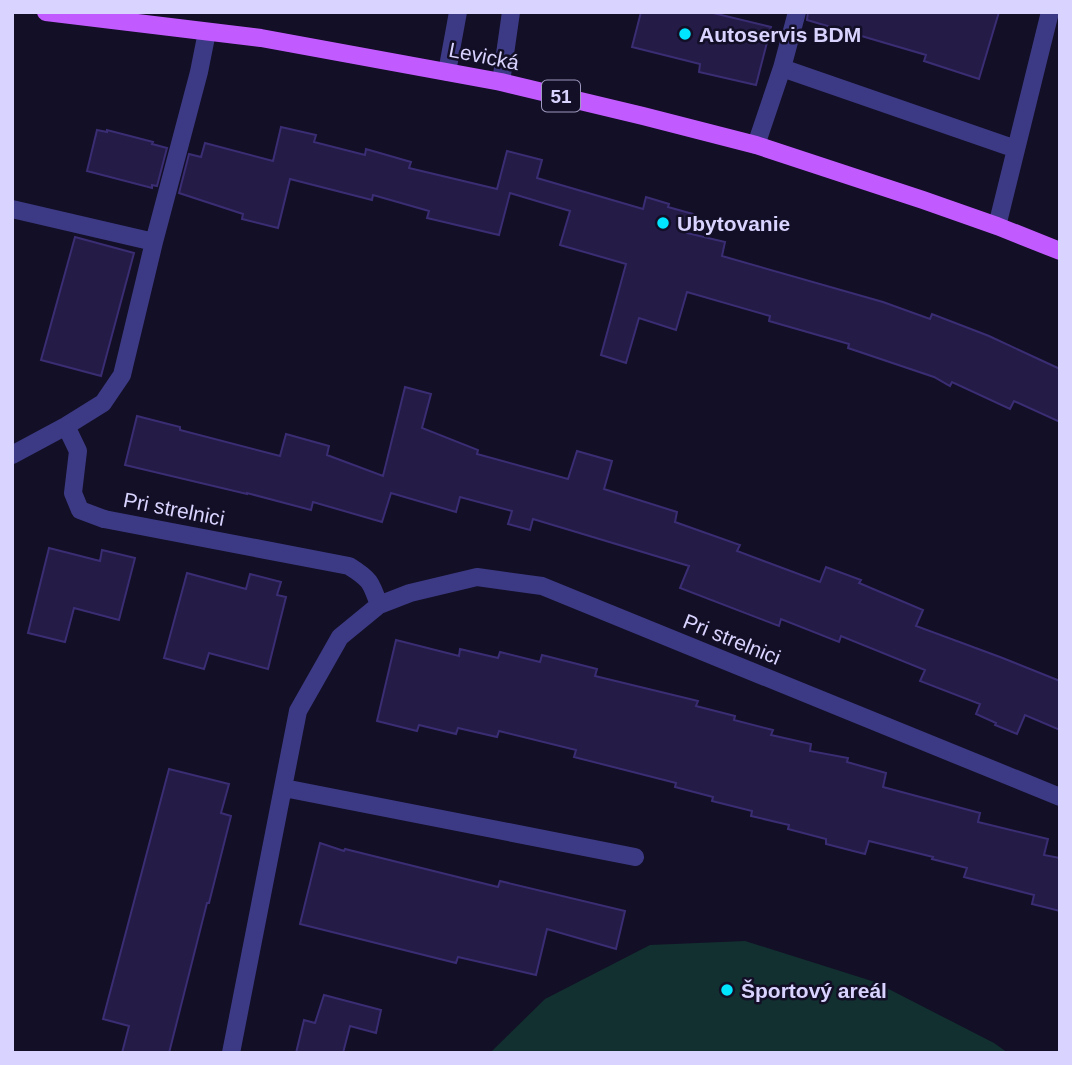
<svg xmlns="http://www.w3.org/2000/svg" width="1072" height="1065" font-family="Helvetica,sans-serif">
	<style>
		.green { fill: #12302f }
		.building { fill: #241b47; stroke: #3b2d73; stroke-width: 2 }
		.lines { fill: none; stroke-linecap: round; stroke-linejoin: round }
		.lane { stroke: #3d3a85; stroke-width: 18 }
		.street { stroke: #3d3a85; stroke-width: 18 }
		.primary { stroke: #c25bff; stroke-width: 18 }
		.poi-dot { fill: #00e5ff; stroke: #130f26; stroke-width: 2.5 }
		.labels { text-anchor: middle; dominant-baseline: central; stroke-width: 5; stroke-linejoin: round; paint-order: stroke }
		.shield { fill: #130f26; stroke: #9e99be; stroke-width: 2 }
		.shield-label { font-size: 19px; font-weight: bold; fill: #d9d4ff }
		.poi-label { font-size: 21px; font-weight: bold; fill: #d9d4ff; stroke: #130f26; text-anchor: start }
		.street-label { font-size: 21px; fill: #d9d4ff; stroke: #130f26 }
	</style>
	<rect width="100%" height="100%" fill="#130f26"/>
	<!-- green -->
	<path class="green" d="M745,941L875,982L994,1043L1008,1053H490L545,999L650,945Z"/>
	<!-- building -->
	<path class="building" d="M641,12H709L771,27L756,85L699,72L700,64L632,47Z
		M808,12H999L979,79L924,61L926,55L807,20Z
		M281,127L316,135L314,142L365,155L366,149L411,162L409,168L497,189L507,151L542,160L537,178L643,209L646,197L669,204L668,207L693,214L687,233L725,242L722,256L883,302L930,319L932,314L989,336L1060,369V422L1014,401L1010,409L952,382L950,386L934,377L848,348L849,344L769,321L770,316L687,292L676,330L639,318L626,363L601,355L626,264L560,245L570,211L510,193L499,235L427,218L429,211L373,195L372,200L290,179L278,228L242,219L243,214L179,193L189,154L201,157L205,143L273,161Z
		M97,130L107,132V130L153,142L152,144L167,148L157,186L152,185V188L87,171Z
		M75,237L134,253L101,376L41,360Z
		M405,387L431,394L422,428L478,450L477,454L568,479L577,451L612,461L604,489L677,512L675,522L740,545L737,551L820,582L826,567L861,580L859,583L923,610L916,626L1000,657L1060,681V730L1025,715L1017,734L995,725L996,723L976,714L980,704L920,681L925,670L841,636L839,642L781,619L779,626L680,588L689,566L533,519L530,530L508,524L512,511L460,497L456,512L391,493L382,522L313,502L311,510L247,493V494L125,465L137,416L180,427V430L280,456L286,434L329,446L327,455L383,476Z
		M49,548L100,561L102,550L135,558L119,620L74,608L65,642L28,633Z
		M187,573L246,589L250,574L281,582L277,595L286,597L268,669L209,653L204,669L164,658Z
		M396,640L459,656L460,649L498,658L500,652L540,662L542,655L597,669L595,676L698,701L696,706L735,716L734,720L773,730L771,735L811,744L810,751L848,758L847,762L886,773L883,787L980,813L978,822L1048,839L1044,855L1060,858V911L1032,904L1034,895L964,877L967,868L932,859L933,857L869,841L865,854L826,844V839L788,829L789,825L751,816L752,811L712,801L713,797L675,787L676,783L574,757L576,750L499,731L497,737L458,728L456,734L419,725L417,731L377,721Z
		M169,769L229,784L221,813L231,816L209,903H207L169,1053H122L129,1026L103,1019Z
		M320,843L344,851L345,849L498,887L500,881L625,911L616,949L547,929L536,975L458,957L456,963L300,924Z
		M324,995L381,1010L376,1033L350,1026L343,1053H296L304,1020L315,1023Z"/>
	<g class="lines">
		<!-- lane -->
		<path class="lane" d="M782,68L797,12
			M447,72L458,12
			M501,82L511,12
			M756,145L782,68L1016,149
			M12,209L154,242
			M997,226L1050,12
			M66,426L78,451L73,493L80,510L104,519
			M12,455L66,426L103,403L122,375L154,242L199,72L207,32"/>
		<!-- street -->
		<path class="street" d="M104,519L349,566C370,579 371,582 379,605
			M284,788L635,857
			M231,1053L298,711L340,637L379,605L410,593L477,577L542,586L1060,797"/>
		<!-- primary -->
		<path class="primary" d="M46,12L261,38L501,82L643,116L756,145L923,200L997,226L1060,251"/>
	</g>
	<!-- markers -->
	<g class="poi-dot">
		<circle cx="685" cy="34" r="7"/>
		<circle cx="663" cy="223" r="7"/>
		<circle cx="727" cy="990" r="7"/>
	</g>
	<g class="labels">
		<!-- shield labels -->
		<rect class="shield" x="542" y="80.5" width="38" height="31" rx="5"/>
		<g class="shield-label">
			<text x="561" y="96">51</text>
		</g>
		<!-- poi labels -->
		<g class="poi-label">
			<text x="699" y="34">Autoservis BDM</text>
			<text x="677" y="223">Ubytovanie</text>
			<text x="741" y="990">Športový areál</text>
		</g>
		<!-- street labels -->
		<g class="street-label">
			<text transform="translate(484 56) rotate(11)">Levická</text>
			<text transform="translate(174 509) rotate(11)">Pri strelnici</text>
			<text transform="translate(732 639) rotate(22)">Pri strelnici</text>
		</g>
	</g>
	<!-- border -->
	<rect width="1072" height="1065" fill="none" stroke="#d9d4ff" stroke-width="28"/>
</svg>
